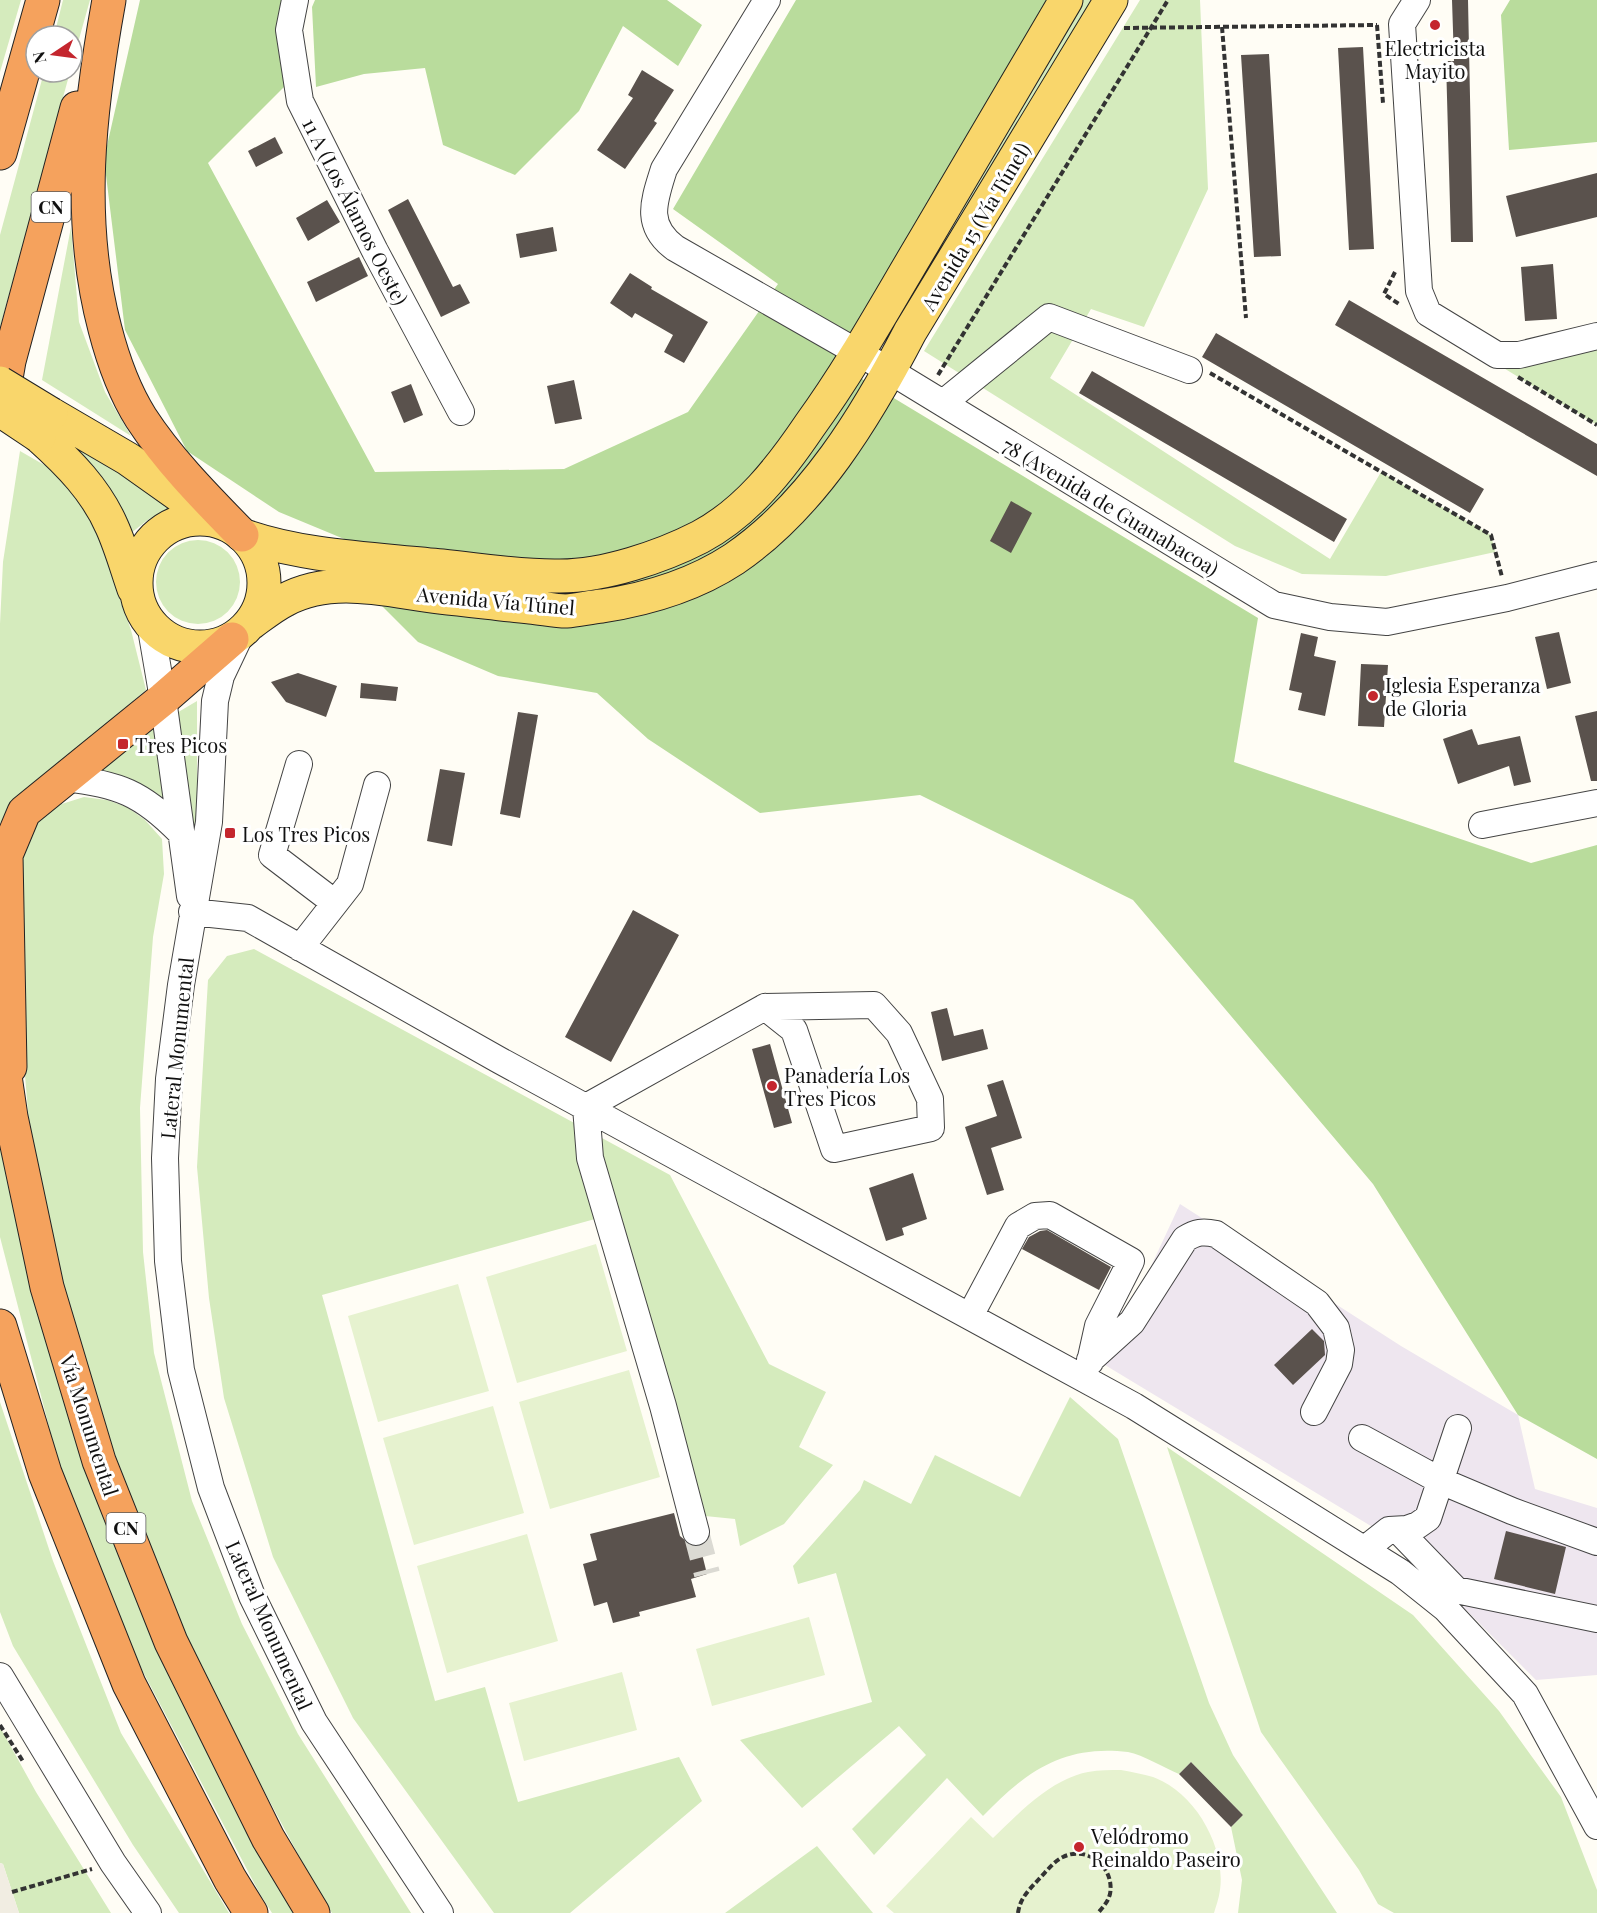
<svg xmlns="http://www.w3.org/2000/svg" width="1597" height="1913" font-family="'Playfair Display',serif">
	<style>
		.industrial { fill: #eee6ef }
		.green { fill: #d5ebbd }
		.forest { fill: #b9dc9c }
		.pitch { fill: #e6f2cf }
		.plaza { fill: #f1ede2 }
		.building { fill: #5a524d }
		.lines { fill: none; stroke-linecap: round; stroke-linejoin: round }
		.minor-tunnel { stroke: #dbdad3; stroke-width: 26; stroke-dasharray: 26 13; stroke-linecap: butt }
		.minor-casing { stroke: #444; stroke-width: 28 }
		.major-casing { stroke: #222; stroke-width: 35 }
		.highway-casing { stroke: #222; stroke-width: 35 }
		.path { stroke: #333; stroke-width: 4; stroke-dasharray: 6 3; stroke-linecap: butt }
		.minor { stroke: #fff; stroke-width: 26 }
		.major { stroke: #f9d66b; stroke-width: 33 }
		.highway { stroke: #f5a25d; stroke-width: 33 }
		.major-bridge-casing { stroke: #222; stroke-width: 35; stroke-linecap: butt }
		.major-bridge { stroke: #f9d66b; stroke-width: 33 }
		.poi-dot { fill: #c4262e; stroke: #fff; stroke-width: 2 }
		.labels { text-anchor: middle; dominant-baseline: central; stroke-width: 6; stroke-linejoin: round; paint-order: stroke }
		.shield { fill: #fff; stroke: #585858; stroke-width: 1.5 }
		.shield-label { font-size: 18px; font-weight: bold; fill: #111 }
		.poi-label { font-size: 20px; fill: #111; stroke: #fff; text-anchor: start }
		.street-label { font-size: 20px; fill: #111; stroke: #fff }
	</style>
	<rect width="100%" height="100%" fill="#fffdf5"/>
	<!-- industrial -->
	<path class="industrial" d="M1180,1204L1401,1346L1518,1415L1535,1489L1597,1508V1675L1536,1680L1399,1543L1105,1365Z"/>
	<!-- green -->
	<path class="green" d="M0,0H21L0,72Z
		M63,0H90L72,64V36H54Z
		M1082,0H1099L902,323L897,319L962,211L966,192Z
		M1140,0H1200L1208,189L1144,327L1091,309L1050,378L1330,559L1381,472L1491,535L1495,552L1386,576L1302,574L1235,546L924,351Z
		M44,72H70L0,327V235Z
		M71,227L79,322L105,392L131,436L42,380Z
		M1597,346V425L1502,367Z
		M58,435L177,507L149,519L131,533Z
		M20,451L46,466L87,504L131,630L146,690L34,785L0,823V624L3,562Z
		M156 582a42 42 0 1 1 84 0a42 42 0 1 1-84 0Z
		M197,701V851L191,860L175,714Z
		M154,729L168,804C141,783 128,777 95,771Z
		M84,797L107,800L127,807L145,820L162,839L164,874L153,937L140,1108L143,1252L154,1353L192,1501L242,1624L298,1734L411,1913H332L321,1897L188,1649L139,1535L77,1340L57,1260L29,1124L23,1051L18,857L28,828L49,808Z
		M254,949L670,1175L769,1364L826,1392L799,1447L833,1465L784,1524L740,1546L735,1519L705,1516L620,1212L322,1295L435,1701L485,1687L518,1802L679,1757L702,1801L570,1913H494L353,1718L273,1557L224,1398L209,1298L197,1167L208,980L227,956Z
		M0,1119L36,1291L299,1913H272L260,1894L140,1666L61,1473L0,1237Z
		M1070,1397L1118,1439L1209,1703L1233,1755L1337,1913H1238L1242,1880L1231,1827L1243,1815L1191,1762L1179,1774C1165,1768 1143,1755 1128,1752C1064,1744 1025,1772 983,1816L947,1778L874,1855L852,1829L926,1755L899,1726L802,1808L740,1740L872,1702L836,1573L798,1584L793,1566L860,1490L864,1480L911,1504L935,1455L1020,1497Z
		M0,1402L53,1561L121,1733L229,1913H179L133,1845L13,1646L0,1612Z
		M1167,1447L1413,1615L1499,1711L1561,1797L1597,1890V1913H1394L1378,1904L1359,1870L1261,1732Z
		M0,1727L36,1792L111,1913H19L3,1864L0,1863Z
		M817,1846L873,1913H725Z"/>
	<!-- forest -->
	<path class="forest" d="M140,0H283L285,86L208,163L375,472L564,469L688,412L778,284L673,209L796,0H1054L844,368L1258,618L1234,762L1531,863L1597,845V1459L1518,1415L1373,1184L1133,900L920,795L760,813L648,739L597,693L498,676L418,642L363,587L361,546L279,512L187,451L125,330L104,159Z
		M315,0H667L702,25L678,66L623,26L579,111L515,175L443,145L425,68L364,74L316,87L312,7Z
		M1510,0H1597V142L1509,150L1501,15Z"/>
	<!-- pitch -->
	<path class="pitch" d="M596,1244L627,1351L517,1383L486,1277Z
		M458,1284L489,1391L378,1422L348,1316Z
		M629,1370L660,1477L550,1509L519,1402Z
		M493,1406L524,1513L414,1545L383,1438Z
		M527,1534L558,1641L447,1673L417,1566Z
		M809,1617L825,1675L712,1706L696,1649Z
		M622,1672L637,1730L524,1761L509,1703Z
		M1121,1770C1132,1772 1143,1774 1153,1777C1195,1792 1226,1847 1220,1890C1219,1898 1216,1906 1214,1913H894L886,1906L971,1817L993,1838C1019,1813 1051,1779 1088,1772C1099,1770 1111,1770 1121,1770Z"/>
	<!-- plaza -->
	<path class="plaza" d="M0,1863L3,1864L19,1913H0Z"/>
	<!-- building -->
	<path class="building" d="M1452,0H1468L1473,242H1451L1446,61H1454Z
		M1363,47L1374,249L1349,250L1338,48Z
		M1269,54L1281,256L1254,257L1241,55Z
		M642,70L674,90L654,121L657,123L625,169L597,150L633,98L628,95Z
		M275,137L283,153L256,167L248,151Z
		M1597,173V217L1516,237L1506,196Z
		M408,199L453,287L460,284L470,303L441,317L388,210Z
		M327,200L340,222L308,241L296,218Z
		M553,227L557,251L520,258L516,234Z
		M359,257L368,276L316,302L307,282Z
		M1553,264L1557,319L1525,321L1521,267Z
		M630,273L652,287L651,289L708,322L684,363L664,352L673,335L635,313L632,318L610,303Z
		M1349,300L1597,444V476L1335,325Z
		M1216,333L1484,489L1470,513L1202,357Z
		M1092,371L1347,519L1334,542L1079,393Z
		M574,380L582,419L555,424L547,386Z
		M411,384L423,415L404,423L391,392Z
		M1011,501L1032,513L1011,553L990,541Z
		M1559,632L1571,683L1547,689L1535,637Z
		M1301,633L1318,637L1314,656L1336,661L1325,716L1298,710L1302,693L1289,690Z
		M1361,664L1388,665L1384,727L1358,726Z
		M298,673L337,686L326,717L286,702L271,682Z
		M361,683L398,687L396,701L360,698Z
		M1597,711V781H1591L1575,716Z
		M518,712L538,715L520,818L500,814Z
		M1472,729L1478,745L1520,736L1531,782L1514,786L1509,766L1458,784L1443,739Z
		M440,769L465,773L452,846L427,841Z
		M633,910L679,935L611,1062L565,1037Z
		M947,1008L954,1036L983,1029L988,1049L942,1061L931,1012Z
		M770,1044L792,1123L774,1128L752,1049Z
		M1003,1080L1022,1138L991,1148L1004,1190L987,1195L965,1127L997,1116L987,1085Z
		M913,1173L927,1219L902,1228L904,1235L886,1241L869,1188Z
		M1047,1230L1111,1267L1099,1290L1022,1249L1029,1237L1040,1231Z
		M1312,1329L1324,1341L1325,1355L1293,1385L1274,1365Z
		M674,1513L680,1536L692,1546H700L707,1574L691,1579L696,1597L639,1612L640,1616L613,1623L607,1602L594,1606L583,1564L597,1560L590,1534Z
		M1506,1531L1566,1547L1555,1594L1494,1579Z
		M1191,1762L1243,1815L1231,1827L1179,1774Z"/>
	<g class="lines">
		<!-- minor-tunnel -->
		<path class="minor-tunnel" d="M696,1532L707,1574"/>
		<!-- minor casing -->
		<g class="minor-casing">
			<path id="minor" d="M295,0L289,30L300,101L375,251L461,412
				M767,0L664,169C654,201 644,225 675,248L890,371L1274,605L1330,617L1387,622L1507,598L1597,575
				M1417,0L1402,24L1419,291L1428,313L1497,355H1519L1597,336
				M943,403L1049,317L1189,370
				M150,623L163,699L190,896
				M240,636L221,676L215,701L209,822L181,985L169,1079L165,1158L168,1261L181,1370L211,1488L252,1596L314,1722L440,1913
				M299,764L272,855L335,903
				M65,778C118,784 142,793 180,832
				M1482,825L1597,803
				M192,912L248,918L499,1060L1134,1406L1400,1572L1445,1608L1525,1694L1597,1826
				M300,948L350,884L377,785
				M970,1316L1018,1226L1035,1216L1050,1215L1131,1261L1098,1326L1090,1362
				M1090,1360L1132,1322L1185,1239C1196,1232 1203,1231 1216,1234L1317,1303L1336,1328L1341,1350L1339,1364L1314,1412
				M1362,1438L1441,1481L1512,1511L1597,1542
				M1398,1530L1456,1590L1597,1619
				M696,1532L663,1406L590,1158L586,1107L765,1007L794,1030L834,1149L931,1128L930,1099L899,1033L874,1005L765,1007
				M1365,1549L1389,1530L1407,1529L1418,1525L1428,1518L1458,1428
				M0,1676L113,1863L148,1913"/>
		</g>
		<!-- major casing -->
		<g class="major-casing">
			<path id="major" d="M51,414L128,459L214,520
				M39,436C69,463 96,490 112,527C121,547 127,569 134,589
				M136 583a64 64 0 1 1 128 0a64 64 0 1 1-128 0Z
				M242,535C302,557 378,559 442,566C481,570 521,577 560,576C604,576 661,557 700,537C747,512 781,468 810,425C852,367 886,305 923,243C970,162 1018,81 1066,0
				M251,623C262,615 273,606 285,600C333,574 389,591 440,597C470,600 500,604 530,607C542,608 555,611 566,611C578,610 591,607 602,606C648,599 696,584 734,559C813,505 867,415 910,332L1111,0"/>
		</g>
		<!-- highway casing -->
		<g class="highway-casing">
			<path id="highway" d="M109,0C89,110 76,220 105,329C113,360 124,391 141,418C169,461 206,498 242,535
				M0,153L43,0
				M0,413L9,361L77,108
				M0,1042L11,1117L47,1287L99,1461L171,1642L268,1838L313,1913
				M10,1067L6,855L24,812L163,699L232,639
				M0,1326L45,1473L129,1684L230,1879L251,1913"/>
		</g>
		<!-- path -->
		<path class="path" d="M1377,25L1383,103
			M1222,27L1246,318
			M1124,28L1377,25
			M1395,272L1384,294L1399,304
			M1210,373L1491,535L1502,577
			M938,375L1168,0
			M1518,377L1597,425
			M0,1725L24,1763
			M12,1892L92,1869
			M1018,1913C1020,1898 1029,1890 1039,1879C1046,1872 1054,1861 1063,1857C1087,1845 1115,1867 1110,1894C1108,1902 1103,1907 1098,1913"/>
		<!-- minor -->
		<use href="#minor" class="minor"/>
		<!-- major -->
		<use href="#major" class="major"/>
		<!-- highway -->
		<use href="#highway" class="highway"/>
		<!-- major-bridge casing -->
		<g class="major-bridge-casing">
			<path id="major-bridge" d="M0,383L51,414
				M0,410L39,436"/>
		</g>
		<!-- major-bridge -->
		<use href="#major-bridge" class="major-bridge"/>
	</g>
	<!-- markers -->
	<g class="poi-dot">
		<circle cx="1435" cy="25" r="6"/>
		<circle cx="1373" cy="696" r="6"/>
		<rect x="117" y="738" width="12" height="12" rx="3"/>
		<rect x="224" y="827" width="12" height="12" rx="3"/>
		<circle cx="772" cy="1086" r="6"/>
		<circle cx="1079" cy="1847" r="6"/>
	</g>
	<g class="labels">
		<!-- shield labels -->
		<g class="shield">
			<rect x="31.5" y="192" width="39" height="30" rx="4.5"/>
			<rect x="106.5" y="1513" width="39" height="30" rx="4.5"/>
		</g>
		<g class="shield-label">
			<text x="51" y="207">CN</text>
			<text x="126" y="1528">CN</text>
		</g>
		<!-- poi labels -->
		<g class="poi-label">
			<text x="1435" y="47" text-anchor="middle">Electricista<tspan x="1435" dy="23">Mayito</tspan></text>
			<text x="1385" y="684">Iglesia Esperanza<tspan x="1385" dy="23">de Gloria</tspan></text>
			<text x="135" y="744">Tres Picos</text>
			<text x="242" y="833">Los Tres Picos</text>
			<text x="784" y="1074">Panadería Los<tspan x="784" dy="23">Tres Picos</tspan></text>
			<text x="1091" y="1835">Velódromo<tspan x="1091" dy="23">Reinaldo Paseiro</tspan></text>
		</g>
		<!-- street labels -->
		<g class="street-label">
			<text transform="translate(356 211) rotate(63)">11 A (Los Álamos Oeste)</text>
			<text transform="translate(975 226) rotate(-59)">Avenida 15 (Vía Túnel)</text>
			<text transform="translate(1111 506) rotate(31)">78 (Avenida de Guanabacoa)</text>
			<text transform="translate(496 600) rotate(5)">Avenida Vía Túnel</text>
			<text transform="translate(176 1048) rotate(-84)">Lateral Monumental</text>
			<text transform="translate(90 1425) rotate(72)">Vía Monumental</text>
			<text transform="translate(270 1625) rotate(66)">Lateral Monumental</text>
		</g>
	</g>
	<!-- north arrow -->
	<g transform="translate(54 54) rotate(257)"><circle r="28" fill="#ffffff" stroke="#a0a0a0" stroke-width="1.5"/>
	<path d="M0-4.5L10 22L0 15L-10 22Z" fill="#c4262e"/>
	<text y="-9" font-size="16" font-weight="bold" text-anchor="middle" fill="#111111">N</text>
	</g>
</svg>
